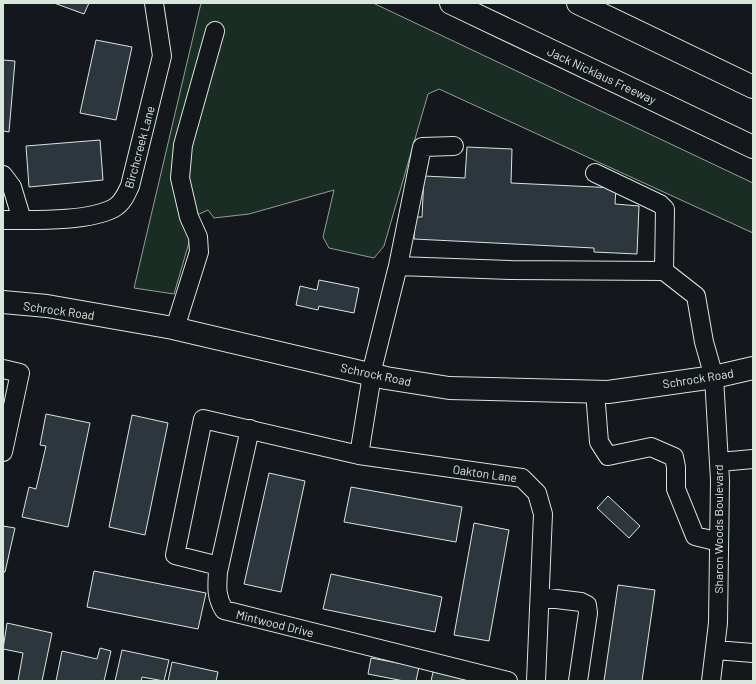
<svg xmlns="http://www.w3.org/2000/svg" width="756" height="684" font-family="Barlow,sans-serif">
	<style>
		.green { fill: #1a2d24; stroke: #939e99 }
		.building { fill: #2c363c; stroke: #d8e6dc }
		.lines { fill: none; stroke-linecap: round; stroke-linejoin: round }
		.minor-casing { stroke: #d8e6dc; stroke-width: 20 }
		.major-casing { stroke: #d8e6dc; stroke-width: 24 }
		.highway-casing { stroke: #d8e6dc; stroke-width: 24 }
		.minor { stroke: #14181c; stroke-width: 18 }
		.major { stroke: #14181c; stroke-width: 22 }
		.highway { stroke: #14181c; stroke-width: 22 }
		.labels { text-anchor: middle; dominant-baseline: central; stroke-width: 3; stroke-linejoin: round; paint-order: stroke }
		.street-label { font-size: 12px; fill: #d8e6dc; stroke: #14181c }
	</style>
	<rect width="100%" height="100%" fill="#14181c"/>
	<!-- green -->
	<path class="green" d="M201,3H373L753,183V233L439,89L428,94L384,246L374,258L329,248L323,237L334,190L249,214L214,218L208,210L197,215L174,294L134,288Z"/>
	<!-- building -->
	<path class="building" d="M54,3H89L84,14Z
		M96,40L132,47L116,120L80,113Z
		M3,60L15,61L9,132L3,131Z
		M100,140L103,180L29,187L26,146Z
		M467,147L512,149L511,183L616,188L615,204L639,206L637,254L594,252V248L414,239L415,217H422L424,176L465,178Z
		M319,280L359,288L354,313L319,306L318,310L296,305L300,286L317,290Z
		M46,414L90,423L68,527L22,517L29,487L36,489L46,446L40,445Z
		M132,415L168,423L145,535L109,527Z
		M269,473L305,481L281,592L244,584Z
		M351,487L462,507L456,542L344,522Z
		M608,496L640,526L629,538L597,508Z
		M474,523L509,530L489,641L454,635Z
		M3,526L15,528L5,572H3Z
		M94,571L206,593L198,629L87,607Z
		M331,574L442,597L435,632L323,609Z
		M618,585L655,590L642,681H604Z
		M7,623L52,633L42,681H18L23,653L3,649Z
		M100,648L111,651L104,681H56L62,651L97,659Z
		M122,650L169,660L164,681L142,677L141,681H115Z
		M371,658L419,667L416,681H404L368,674Z
		M172,662L218,672L216,681H168Z
		M433,672L478,681H431Z"/>
	<g class="lines">
		<!-- minor casing -->
		<g class="minor-casing">
			<path id="minor" d="M595,173L660,204L665,209L664,271
				M3,175L12,187L22,220
				M3,220C33,220 88,222 114,208C123,203 126,194 130,186L162,56L154,3
				M398,266L422,147L454,146
				M175,328L199,252L198,237L189,217L180,178L183,145L215,31
				M3,369L20,373L3,452
				M371,374L398,266L511,270L664,271L696,296L704,342L714,377L720,480L718,623L711,681
				M595,392L599,442L608,456L651,447L674,457L676,467V489L695,536L719,542
				M250,429L218,572C217,587 216,597 224,610L508,681
				M359,455L372,375
				M719,462L753,459
				M219,566L175,555L203,419L359,455L522,478L537,493L543,514L536,681
				M540,597L581,602L587,605L588,613L578,681
				M715,650L753,653"/>
		</g>
		<!-- major casing -->
		<g class="major-casing">
			<path id="major" d="M3,302L47,306L173,328L386,378L449,388L608,392L714,377L753,368"/>
		</g>
		<!-- highway casing -->
		<g class="highway-casing">
			<path id="highway" d="M451,3L753,147
				M578,3L753,87"/>
		</g>
		<!-- minor -->
		<use href="#minor" class="minor"/>
		<!-- major -->
		<use href="#major" class="major"/>
		<!-- highway -->
		<use href="#highway" class="highway"/>
	</g>
	<g class="labels">
		<!-- street labels -->
		<g class="street-label">
			<text transform="translate(602 75) rotate(25)">Jack Nicklaus Freeway</text>
			<text transform="translate(139 147) rotate(-75)">Birchcreek Lane</text>
			<text transform="translate(59 310) rotate(8)">Schrock Road</text>
			<text transform="translate(376 374) rotate(12)">Schrock Road</text>
			<text transform="translate(698 378) rotate(-9)">Schrock Road</text>
			<text transform="translate(485 473) rotate(8)">Oakton Lane</text>
			<text transform="translate(718 529) rotate(-90)">Sharon Woods Boulevard</text>
			<text transform="translate(275 623) rotate(14)">Mintwood Drive</text>
		</g>
	</g>
	<!-- border -->
	<rect width="756" height="684" fill="none" stroke="#d8e6dc" stroke-width="8"/>
</svg>
